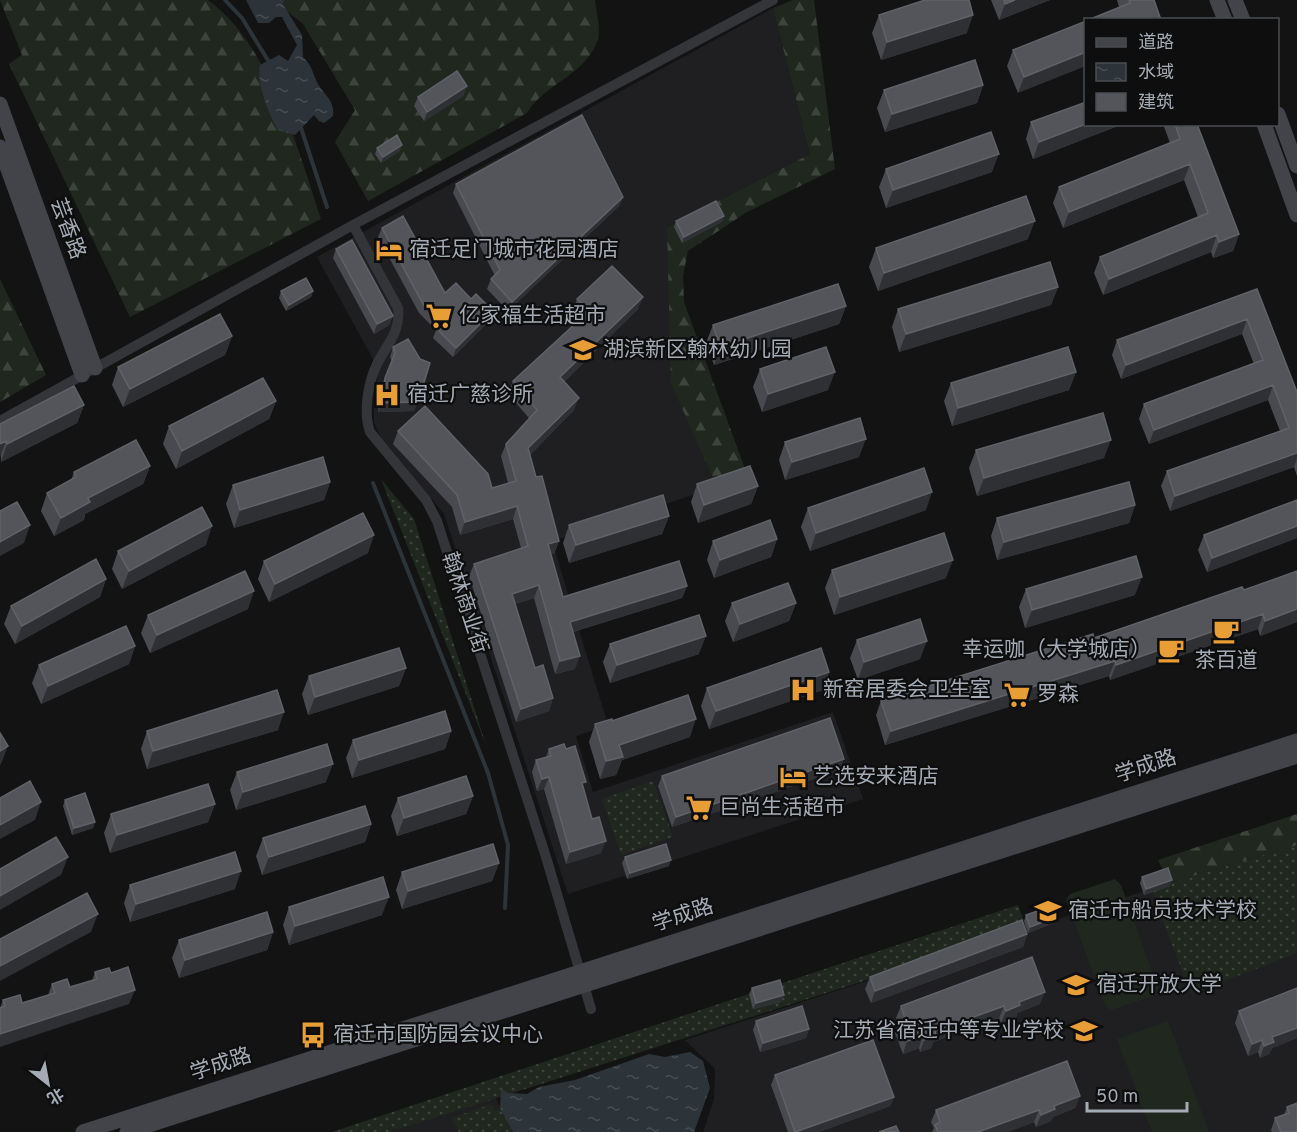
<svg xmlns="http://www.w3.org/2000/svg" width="1297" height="1132" font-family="Overpass,'Noto Sans SC',sans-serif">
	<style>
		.built { fill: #1f1f21 }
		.grass { fill: url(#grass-dots) }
		.forest { fill: url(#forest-firs) }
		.garden { fill: #1f271f }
		.water { fill: url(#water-ripples) }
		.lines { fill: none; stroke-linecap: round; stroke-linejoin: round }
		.stream { stroke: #2c3439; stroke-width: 4 }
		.street { stroke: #343539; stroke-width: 10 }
		.secondary { stroke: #424449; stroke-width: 15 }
		.wall { fill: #494a4f }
		.shaded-wall { fill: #2f3033 }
		.building { fill: #53555a; stroke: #606268; stroke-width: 1.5 }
		.labels { text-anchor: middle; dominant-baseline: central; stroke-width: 4.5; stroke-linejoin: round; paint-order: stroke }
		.street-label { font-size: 21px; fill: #a5abb4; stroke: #0e0e0f }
		.poi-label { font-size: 21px; fill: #a5abb4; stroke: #0e0e0f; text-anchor: start }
	</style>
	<defs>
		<pattern id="grass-dots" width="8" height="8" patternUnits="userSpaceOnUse" patternTransform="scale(1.5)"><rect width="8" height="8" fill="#1f271f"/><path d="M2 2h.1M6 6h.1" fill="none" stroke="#3d443d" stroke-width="1.8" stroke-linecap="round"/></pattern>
		<pattern id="forest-firs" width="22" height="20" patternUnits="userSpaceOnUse" patternTransform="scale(1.5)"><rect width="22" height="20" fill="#1f271f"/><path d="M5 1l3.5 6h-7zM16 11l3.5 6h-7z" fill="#3d443d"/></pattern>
		<pattern id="water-ripples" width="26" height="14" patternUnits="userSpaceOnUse" patternTransform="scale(1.5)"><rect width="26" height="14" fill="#2c3439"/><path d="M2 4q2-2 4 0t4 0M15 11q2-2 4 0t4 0" fill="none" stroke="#484f53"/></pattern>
	</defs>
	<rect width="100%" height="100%" fill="#131314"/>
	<!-- built -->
	<path class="built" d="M773,8L810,154L667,227L717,487L552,541L608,725L576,736L593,792L833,712L863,799L568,894L444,514L380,436L374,422V394L379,370L317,257Z
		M1297,845V1132H703L714,1099L715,1069L685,1040L1169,883Z
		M495,1097L513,1132H390Z"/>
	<!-- grass -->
	<path class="grass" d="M381,479L414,519L486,745Z
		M653,781L673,837L621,855L602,799Z
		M1297,845V953L1191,994L1152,892L1169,883Z
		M1018,905L1027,929L390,1132H332Z
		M492,1104L495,1111L501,1108L513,1132H459L451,1118Z"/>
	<!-- forest -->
	<path class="forest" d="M0,0H208C270,45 298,149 321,219L130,317L9,64L22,55Z
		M273,0H595C596,11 601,28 598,38C589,74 543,84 527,113L368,201L335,142L355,110L303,24Z
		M793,0H814L835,169L747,212L688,251L683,276L684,302L748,477L717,487L671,383L667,227L810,154L773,8Z
		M0,279L46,375L0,402Z
		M1297,814V845L1169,883L1158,860Z"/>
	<!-- garden -->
	<path class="garden" d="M1115,879L1121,885L1158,988L1153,996L1111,1010L1105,1005L1066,900L1070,894Z
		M1168,1021L1209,1132H1152L1117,1039Z"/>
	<!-- water -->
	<path class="water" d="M246,0H285L282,3L302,35L303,57C312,65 312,72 317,82C323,95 335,99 333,116L324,123L319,121L314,115L295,135L278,130C269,114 256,83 260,65L279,55L288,61L297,45L282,17H276L269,23H258Z
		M690,1052L703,1061L710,1088L694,1132H513L500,1108L501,1089L508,1093L527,1094L539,1087L575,1080L649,1054L665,1057Z"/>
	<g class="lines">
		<!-- stream -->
		<path class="stream" d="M225,0L242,18L269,62
			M301,128L327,207
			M373,483L488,773L508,845L505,908"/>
		<!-- street -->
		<path class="street" d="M353,225L398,308C401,332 387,344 377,364C368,383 363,412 370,432L426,500L437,521L546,857L591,1009
			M0,421L353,225L773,0"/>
		<!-- secondary -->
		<path class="secondary" d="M1217,0L1225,20
			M1235,0L1243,20
			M0,104L95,368
			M1278,114L1297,166
			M1264,124L1297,215
			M0,147L82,375
			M83,1132L1297,741
			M127,1132L1297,756"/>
	</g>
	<!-- wall -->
	<path class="wall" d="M991,0H1050L999,20Z
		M1117,0H1154L1119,7Z
		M879,15L967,33L881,60L872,33Z
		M1086,21L1018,93L1007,66L1013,50Z
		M983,85L977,103L885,132L877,108L884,90Z
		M467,86L463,96L424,121L414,106L418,97Z
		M1031,122L1086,124H1123L1033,159L1026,139Z
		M1163,124H1197L1239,234L1233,251L1213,258L1211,252L1103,295L1094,273L1100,257L1198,217L1184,180L1063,228L1053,203L1059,187L1170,143Z
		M377,148L400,151L381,163L375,154Z
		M886,169L992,172L886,208L879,187Z
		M456,184L623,197L619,206L508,311L487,289L491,279L495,276L453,193Z
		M724,216L722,222L682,243L674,227L676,221Z
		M382,228L445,293L471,299L493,311L490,320L453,357L433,338L436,330L419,313L378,237Z
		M1028,239L878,291L869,267L876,248Z
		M336,249L393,316L389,325L374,334L333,258Z
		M1058,287L1051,305L899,352L892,327L898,309Z
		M1257,289L1297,392V476L1294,467L1170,511L1161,486L1167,471L1280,431L1268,400L1149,444L1139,419L1144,404L1254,364L1242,334L1121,379L1112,355L1117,340Z
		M281,291H313L311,297L286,311L279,298Z
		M577,299L638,309L564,382L574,410L530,455L536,477L559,541L554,554H551L563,597L687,586L682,598L573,632L575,669L555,674L534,598L515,604L535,668L553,698L549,711L516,722L469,576L474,564L521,548L513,519L460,535L452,507L393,444L398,431L492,488L508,483L501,456L506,444L529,418L508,394L513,381L580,319L573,312Z
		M846,306L839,324L714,365L706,343L713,325Z
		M232,336L225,355L123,407L112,385L118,367Z
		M393,347L414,411L378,412L381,387L392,362L390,357Z
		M760,369L828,390L762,412L753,387Z
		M1076,372L1069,390L952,426L944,401L951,383Z
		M276,401L269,419L176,469L163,444L169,426Z
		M84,405L77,423L1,462L0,424Z
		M785,442L859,457L785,480L779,460Z
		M976,450L1104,458L977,496L969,468Z
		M150,466L143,484L85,514L84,520L54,536L41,511L47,493L71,480L74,472Z
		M330,482L324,500L234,528L226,504L233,485Z
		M697,484L758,486L751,504L698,523L691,502Z
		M1297,500V538L1207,572L1198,550L1204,535Z
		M1135,505L1129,523L997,560L991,536L997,518Z
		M808,508L926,510L810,551L801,527Z
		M669,516L662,534L569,563L563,543L569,525Z
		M777,539L771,557L714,578L707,560L713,541Z
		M206,545L122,589L112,569L118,551Z
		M368,553L269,602L258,579L264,561Z
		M832,570L946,578L834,615L825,588Z
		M1297,571V622L1260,636L1258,629L1110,680L1109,676L885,745L876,715L881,701L1094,638L1244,590Z
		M106,579L100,597L15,644L4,624L11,606Z
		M1026,589L1135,595L1025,628L1019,607Z
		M732,603H796L789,621L733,642L725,621Z
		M248,609L150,653L141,633L148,615Z
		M857,640L920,659L858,680L850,658Z
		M610,644L699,654L610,683L603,662Z
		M135,646L129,664L41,704L32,683L39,665Z
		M406,668L399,686L308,715L302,694L309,676Z
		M829,672L823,690L709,729L701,706L707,688Z
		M612,721L690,737L622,760L616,775L600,779L589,742L595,724Z
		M278,730L147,769L141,749L147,731Z
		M451,731L445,749L352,778L346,758L353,740Z
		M549,749H566L583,789L601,853L566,864L544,789L537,791L532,772L536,760L546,757Z
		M840,770L672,827L658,786L662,776Z
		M237,772L326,782L236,810L230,790Z
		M473,796L466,814L397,836L391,816L398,798Z
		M65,800L95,822L93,828L72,835L63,806Z
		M215,804L208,822L110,853L104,833L111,814Z
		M371,824L365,842L262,875L256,856L263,838Z
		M625,857L669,866L627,879L622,863Z
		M499,863L492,881L402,909L396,890L402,872Z
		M1142,877L1170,886L1144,895L1140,883Z
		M130,885L235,889L130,922L124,903Z
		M289,907L382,915L289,945L283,925Z
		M1026,915L1056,917L1054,923L1028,933L1024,921Z
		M273,932L267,950L179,978L172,958L179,940Z
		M1027,934L1023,947L871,1003L865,989L870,977Z
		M95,972L111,973L129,1004L0,1008L3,1000L22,1003L48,995L52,984L70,987L92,981Z
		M752,988L781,1002L753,1009L749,994Z
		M1297,988V1038L1272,1048L1269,1054L1260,1058L1258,1052L1248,1056L1235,1023L1239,1011Z
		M1040,1004L1017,1013L1016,1018L1001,1023L999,1018L933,1042L931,1048L920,1052L919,1048L903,1054L895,1033L898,1024L896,1018L901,1006Z
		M756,1021L809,1029L806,1038L760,1052L753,1030Z
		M775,1075L894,1097L890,1106L819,1132H788L771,1085Z
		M1080,1096L1075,1108L1053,1117L1051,1121L1036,1127L1034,1122L1007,1132H932L934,1128L931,1122L936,1110Z
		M1287,1107L1297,1132H1272L1271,1130L1275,1118L1284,1115Z"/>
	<!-- shaded-wall -->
	<path class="shaded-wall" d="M1015,0H1050L999,20L1005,4Z
		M973,15L967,33L881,60L887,42Z
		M1086,52V66L1018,93L1024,77Z
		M983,85L977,103L885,132L892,114Z
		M467,86L463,96L424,121L427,112Z
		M1086,124H1123L1033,159L1039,142Z
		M402,145L400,151L381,163L383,157Z
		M999,154L992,172L886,208L893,190Z
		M1190,164L1184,180L1063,228L1069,212Z
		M623,197L619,206L508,311L512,302Z
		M724,216L722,222L682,243L684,237Z
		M1035,221L1028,239L878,291L884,273Z
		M1239,234L1233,251L1213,258L1219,242Z
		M1217,235L1211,252L1103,295L1109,279Z
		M1058,287L1051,305L899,352L906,334Z
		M313,291L311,297L286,311L289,305Z
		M643,297L638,309L556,390L560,377Z
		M846,306L839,324L714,365L720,347Z
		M493,311L490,320L453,357L456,348Z
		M393,316L389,325L374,334L377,324Z
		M1247,319L1242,334L1121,379L1126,365Z
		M232,336L225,355L123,407L130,389Z
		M835,372L828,390L762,412L768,394Z
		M1076,372L1069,390L952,426L958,408Z
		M1273,385L1268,400L1149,444L1154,430Z
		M579,398L574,410L524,461L528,448Z
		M276,401L269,419L176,469L182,451Z
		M418,402L414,411L378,412L382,403Z
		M84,405L77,423L1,462L7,444Z
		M866,439L859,457L785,480L792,462Z
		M1111,440L1104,458L977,496L984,478Z
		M6,441L0,457V444Z
		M1297,453V458L1294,467L1170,511L1175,496Z
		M150,466L143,484L85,514L84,520L54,536L61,518L88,498Z
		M330,482L324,500L234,528L240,510Z
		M758,486L751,504L698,523L704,505Z
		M932,492L926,510L810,551L816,533Z
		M1135,505L1129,523L997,560L1004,542Z
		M517,506L513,519L460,535L465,522Z
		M669,516L662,534L569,563L576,545Z
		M30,525L24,543L0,556V542Z
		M212,526L206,545L122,589L129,571Z
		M1297,526V538L1207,572L1212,558Z
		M374,535L368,553L269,602L275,584Z
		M777,539L771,557L714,578L720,560Z
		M559,541L554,554L544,556L548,544Z
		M953,560L946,578L834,615L840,597Z
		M1142,577L1135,595L1025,628L1032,610Z
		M106,579L100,597L15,644L22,626Z
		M539,585L534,598L507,607L512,594Z
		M687,586L682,598L566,634L570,622Z
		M254,591L248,609L150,653L157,635Z
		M796,603L789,621L733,642L740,624Z
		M1297,609V622L1260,636L1265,621Z
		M1263,614L1258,629L1110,680L1116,665Z
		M706,636L699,654L610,683L617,665Z
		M927,641L920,659L858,680L864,662Z
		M135,646L129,664L41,704L48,686Z
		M580,656L575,669L555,674L560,661Z
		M1115,661L1109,676L885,745L891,731Z
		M406,668L399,686L308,715L315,697Z
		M829,672L823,690L709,729L716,711Z
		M553,698L549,711L516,722L521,709Z
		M284,712L278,730L147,769L153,751Z
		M696,719L690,737L622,760L616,775L600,779L606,761L619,745Z
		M451,731L445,749L352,778L359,760Z
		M8,746L1,764L0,765V751Z
		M844,759L840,770L672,827L676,817Z
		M333,764L326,782L236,810L243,792Z
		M549,777L544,789L537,791L542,779Z
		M473,796L466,814L397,836L404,818Z
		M41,802L35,820L0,839V825Z
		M215,804L208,822L110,853L117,835Z
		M95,822L93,828L72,835L74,828Z
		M371,824L365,842L262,875L269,857Z
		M606,841L601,853L566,864L570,852Z
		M68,857L61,875L0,910V896Z
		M671,860L669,866L627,879L630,873Z
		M499,863L492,881L402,909L408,891Z
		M241,871L235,889L130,922L136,904Z
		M1172,880L1170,886L1144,895L1146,889Z
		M389,897L382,915L289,945L295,926Z
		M98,914L91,932L0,981V966Z
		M1056,917L1054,923L1028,933L1030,927Z
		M273,932L267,950L179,978L185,960Z
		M1027,934L1023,947L871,1003L875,991Z
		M135,990L129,1004L0,1047V1034Z
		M1045,992L1040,1004L1017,1013L1016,1018L1001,1023L1006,1011L1019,1002Z
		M784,995L781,1002L753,1009L756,1003Z
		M1004,1006L999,1018L933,1042L931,1048L920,1052L924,1040L935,1031Z
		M1297,1028V1038L1272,1048L1269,1054L1260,1058L1264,1046L1272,1037Z
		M809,1029L806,1038L760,1052L763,1043Z
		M923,1035L919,1048L903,1054L907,1041Z
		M1262,1040L1258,1052L1248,1056L1252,1044Z
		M1080,1096L1075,1108L1053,1117L1051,1121L1036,1127L1041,1115L1054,1106Z
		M894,1097L890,1106L819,1132H797Z
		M1039,1110L1034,1122L1007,1132H978Z"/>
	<!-- building -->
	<path class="building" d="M925,0H969L973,15L887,42L879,15Z
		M1004,0H1015L1005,4Z
		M1129,0H1154L1161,20H1088L1130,3Z
		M1086,21V52L1024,77L1013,50Z
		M975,60L983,85L892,114L884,90Z
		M457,71L467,86L427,112L418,97Z
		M1086,102V124L1039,142L1031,122Z
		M582,115L623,197L512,302L491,279L500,270L456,184Z
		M1175,124H1197L1239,234L1219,242L1217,235L1109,279L1100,257L1208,213L1190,164L1069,212L1059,187L1180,139Z
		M991,132L999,154L893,190L886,169Z
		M397,135L402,145L383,157L377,148Z
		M1026,196L1035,221L884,273L876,248Z
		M716,201L724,216L684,237L676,221Z
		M403,216L445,293L456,283L471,299L476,294L493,311L456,348L437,329L442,324L423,304L382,228Z
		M352,240L393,316L377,324L336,249Z
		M1050,262L1058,287L906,334L898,309Z
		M612,266L643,297L560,377L579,398L528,448L536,477L542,476L559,541L548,544L563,597L679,561L687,586L570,622L580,656L560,661L539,585L512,594L535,668L543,665L553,698L521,709L474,564L528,546L517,506L465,522L457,495L398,431L425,406L488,474L492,488L516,481L506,444L537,410L513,381L589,311L577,299Z
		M306,278L313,291L289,305L281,291Z
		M838,284L846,306L720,347L713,325Z
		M1257,289L1297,392V453L1175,496L1167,471L1289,428L1273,385L1154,430L1144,404L1263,360L1247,319L1126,365L1117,340Z
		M220,314L232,336L130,389L118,367Z
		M408,339L420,359L430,363L418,402L382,403L385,378L395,353L393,347Z
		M826,347L835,372L768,394L760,369Z
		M1068,347L1076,372L958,408L951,383Z
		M263,378L276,401L182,451L169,426Z
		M74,386L84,405L7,444L6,441L0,444V424Z
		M1103,413L1111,440L984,478L976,450Z
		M860,418L866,439L792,462L785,442Z
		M136,440L150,466L88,498L90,502L61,518L47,493L76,477L74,472Z
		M323,457L330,482L240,510L233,485Z
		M750,466L758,486L704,505L697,484Z
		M924,468L932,492L816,533L808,508Z
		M1129,482L1135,505L1004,542L997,518Z
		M663,495L669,516L576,545L569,525Z
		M1297,500V526L1212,558L1204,535Z
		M17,502L30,525L0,542V511Z
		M202,507L212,526L129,571L118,551Z
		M363,513L374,535L275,584L264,561Z
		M770,520L777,539L720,560L713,541Z
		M944,533L953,560L840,597L832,570Z
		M1136,556L1142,577L1032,610L1026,589Z
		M96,559L106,579L22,626L11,606Z
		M245,571L254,591L157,635L148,615Z
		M1297,571V609L1265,621L1263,614L1116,665L1115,661L891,731L881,701L1093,634L1094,638L1242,587L1244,590Z
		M788,583L796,603L740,624L732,603Z
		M699,615L706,636L617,665L610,644Z
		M920,619L927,641L864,662L857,640Z
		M126,626L135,646L48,686L39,665Z
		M399,648L406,668L315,697L309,676Z
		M821,648L829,672L716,711L707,688Z
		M277,690L284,712L153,751L147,731Z
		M688,695L696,719L619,745L623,757L606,761L595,724L612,719V721Z
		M445,711L451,731L359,760L353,740Z
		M830,718L844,759L676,817L662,776Z
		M0,733L8,746L0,751Z
		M327,744L333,764L243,792L237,772Z
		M564,744L566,749L575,746L586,782L582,783L592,819L599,817L606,841L570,852L549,777L542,779L536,760L551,756L549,749Z
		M466,776L473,796L404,818L398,798Z
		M30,781L41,802L0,825V798Z
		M208,784L215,804L117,835L111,814Z
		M85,793L95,822L74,828L65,800Z
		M365,806L371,824L269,857L263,838Z
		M56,837L68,857L0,896V869Z
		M493,844L499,863L408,891L402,872Z
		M666,844L671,860L630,873L625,857Z
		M235,852L241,871L136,904L130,885Z
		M1168,868L1172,880L1146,889L1142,877Z
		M383,877L389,897L295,926L289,907Z
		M87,893L98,914L0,966V939Z
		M1052,906L1056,917L1030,927L1026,915Z
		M267,912L273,932L185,960L179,940Z
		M1022,920L1027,934L875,991L870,977Z
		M1032,957L1045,992L1019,1002L1020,1005L1006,1011L1004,1006L935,1031L936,1035L924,1040L923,1035L907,1041L900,1021L905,1019L901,1006Z
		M128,967L135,990L0,1034V1008L5,1006L3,1000L20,995L22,1003L55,993L52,984L67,979L70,987L97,979L95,972L109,968L111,973Z
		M780,980L784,995L756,1003L752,988Z
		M1297,988V1028L1272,1037L1274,1042L1264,1046L1262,1040L1252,1044L1239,1011Z
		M802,1006L809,1029L763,1043L756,1021Z
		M873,1040L894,1097L795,1132L775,1075Z
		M1067,1061L1080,1096L1054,1106L1055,1109L1041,1115L1039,1110L978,1132H938L935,1125L940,1122L936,1110Z
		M1297,1103V1132H1281L1275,1118L1289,1113L1287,1107Z
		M896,1126L899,1132H879Z"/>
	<!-- icons -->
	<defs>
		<g id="hotel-bare" transform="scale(2.07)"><path d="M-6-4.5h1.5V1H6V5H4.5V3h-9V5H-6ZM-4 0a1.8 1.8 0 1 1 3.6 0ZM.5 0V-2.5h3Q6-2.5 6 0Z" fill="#e89e37" stroke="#0e0e0f" stroke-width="2.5" paint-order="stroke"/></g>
		<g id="supermarket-bare" transform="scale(2.07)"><path d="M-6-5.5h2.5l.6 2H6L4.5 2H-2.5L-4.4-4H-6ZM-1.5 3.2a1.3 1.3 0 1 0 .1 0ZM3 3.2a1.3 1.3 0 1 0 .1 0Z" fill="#e89e37" stroke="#0e0e0f" stroke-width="2.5" paint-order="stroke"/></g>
		<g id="school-bare" transform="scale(2.07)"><path d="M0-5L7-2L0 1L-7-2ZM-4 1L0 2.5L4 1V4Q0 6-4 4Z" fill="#e89e37" stroke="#0e0e0f" stroke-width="2.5" paint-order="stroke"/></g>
		<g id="hospital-bare" transform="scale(2.07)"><path d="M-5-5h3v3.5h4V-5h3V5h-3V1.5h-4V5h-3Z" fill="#e89e37" stroke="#0e0e0f" stroke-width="2.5" paint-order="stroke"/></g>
		<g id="cafe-bare" transform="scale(2.07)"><path d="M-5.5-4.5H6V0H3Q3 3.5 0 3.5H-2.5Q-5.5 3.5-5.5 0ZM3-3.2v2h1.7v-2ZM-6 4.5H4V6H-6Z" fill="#e89e37" stroke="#0e0e0f" stroke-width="2.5" paint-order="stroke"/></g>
		<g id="university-bare" transform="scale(2.07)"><path d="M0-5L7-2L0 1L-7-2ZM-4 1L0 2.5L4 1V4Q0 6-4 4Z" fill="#e89e37" stroke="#0e0e0f" stroke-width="2.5" paint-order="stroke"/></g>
		<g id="bus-bare" transform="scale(2.07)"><path d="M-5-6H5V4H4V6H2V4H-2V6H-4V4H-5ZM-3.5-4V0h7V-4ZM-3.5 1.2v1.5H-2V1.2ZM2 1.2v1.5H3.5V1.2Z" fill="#e89e37" stroke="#0e0e0f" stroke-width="2.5" paint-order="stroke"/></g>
	</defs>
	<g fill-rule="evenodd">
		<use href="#hotel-bare" x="389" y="250"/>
		<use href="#supermarket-bare" x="439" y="316"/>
		<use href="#school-bare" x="583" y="350"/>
		<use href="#hospital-bare" x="387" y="395"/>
		<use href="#cafe-bare" x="1226" y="631"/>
		<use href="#cafe-bare" x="1171" y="650"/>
		<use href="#hospital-bare" x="803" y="690"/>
		<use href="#supermarket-bare" x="1017" y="695"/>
		<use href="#hotel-bare" x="793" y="777"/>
		<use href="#supermarket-bare" x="699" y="808"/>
		<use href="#school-bare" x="1048" y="911"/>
		<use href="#university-bare" x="1076" y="985"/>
		<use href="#school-bare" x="1084" y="1031"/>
		<use href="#bus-bare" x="313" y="1035"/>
	</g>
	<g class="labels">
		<!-- street labels -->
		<g class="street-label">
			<text transform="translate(67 229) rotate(70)">芸香路</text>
			<text transform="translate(464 603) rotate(72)">翰林商业街</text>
			<text transform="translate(1146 767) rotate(-18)">学成路</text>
			<text transform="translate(683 916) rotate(-18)">学成路</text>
			<text transform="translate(221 1065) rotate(-18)">学成路</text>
		</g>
		<!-- poi labels -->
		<g class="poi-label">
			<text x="409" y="250">宿迁足门城市花园酒店</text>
			<text x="459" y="316">亿家福生活超市</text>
			<text x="603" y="350">湖滨新区翰林幼儿园</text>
			<text x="407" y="395">宿迁广慈诊所</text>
			<text x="1151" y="650" text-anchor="end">幸运咖（大学城店）</text>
			<text x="1226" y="661" text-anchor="middle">茶百道</text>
			<text x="823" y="690">新窑居委会卫生室</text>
			<text x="1037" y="695">罗森</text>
			<text x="813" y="777">艺选安来酒店</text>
			<text x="719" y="808">巨尚生活超市</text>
			<text x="1068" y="911">宿迁市船员技术学校</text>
			<text x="1096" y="985">宿迁开放大学</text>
			<text x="1064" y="1031" text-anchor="end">江苏省宿迁中等专业学校</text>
			<text x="333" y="1035">宿迁市国防园会议中心</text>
		</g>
	</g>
	<!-- legend -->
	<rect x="1084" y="18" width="195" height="108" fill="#0e0e0f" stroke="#4a4d51" stroke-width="1.5"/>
	<rect x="1096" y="38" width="30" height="9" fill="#424449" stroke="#4a4d51" stroke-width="1.5"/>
	<text x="1138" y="48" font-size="18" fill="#a5abb4">道路</text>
	<rect x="1096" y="63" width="30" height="18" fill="url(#water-ripples)" stroke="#4a4d51" stroke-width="1.5"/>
	<text x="1138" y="78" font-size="18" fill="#a5abb4">水域</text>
	<rect x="1096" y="93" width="30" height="18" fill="#53555a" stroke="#4a4d51" stroke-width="1.5"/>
	<text x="1138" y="108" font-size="18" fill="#a5abb4">建筑</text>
	<!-- north arrow -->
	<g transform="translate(48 1084) rotate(149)" stroke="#0e0e0f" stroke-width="4.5" paint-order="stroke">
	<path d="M0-4.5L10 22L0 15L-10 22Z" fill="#a5abb4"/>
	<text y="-9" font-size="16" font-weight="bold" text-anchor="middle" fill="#a5abb4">北</text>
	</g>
	<!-- scale -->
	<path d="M1087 1102v9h100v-9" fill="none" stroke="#a5abb4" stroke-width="3"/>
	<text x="1096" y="1102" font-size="18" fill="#a5abb4" stroke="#0e0e0f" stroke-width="4.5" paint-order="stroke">50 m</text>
</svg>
